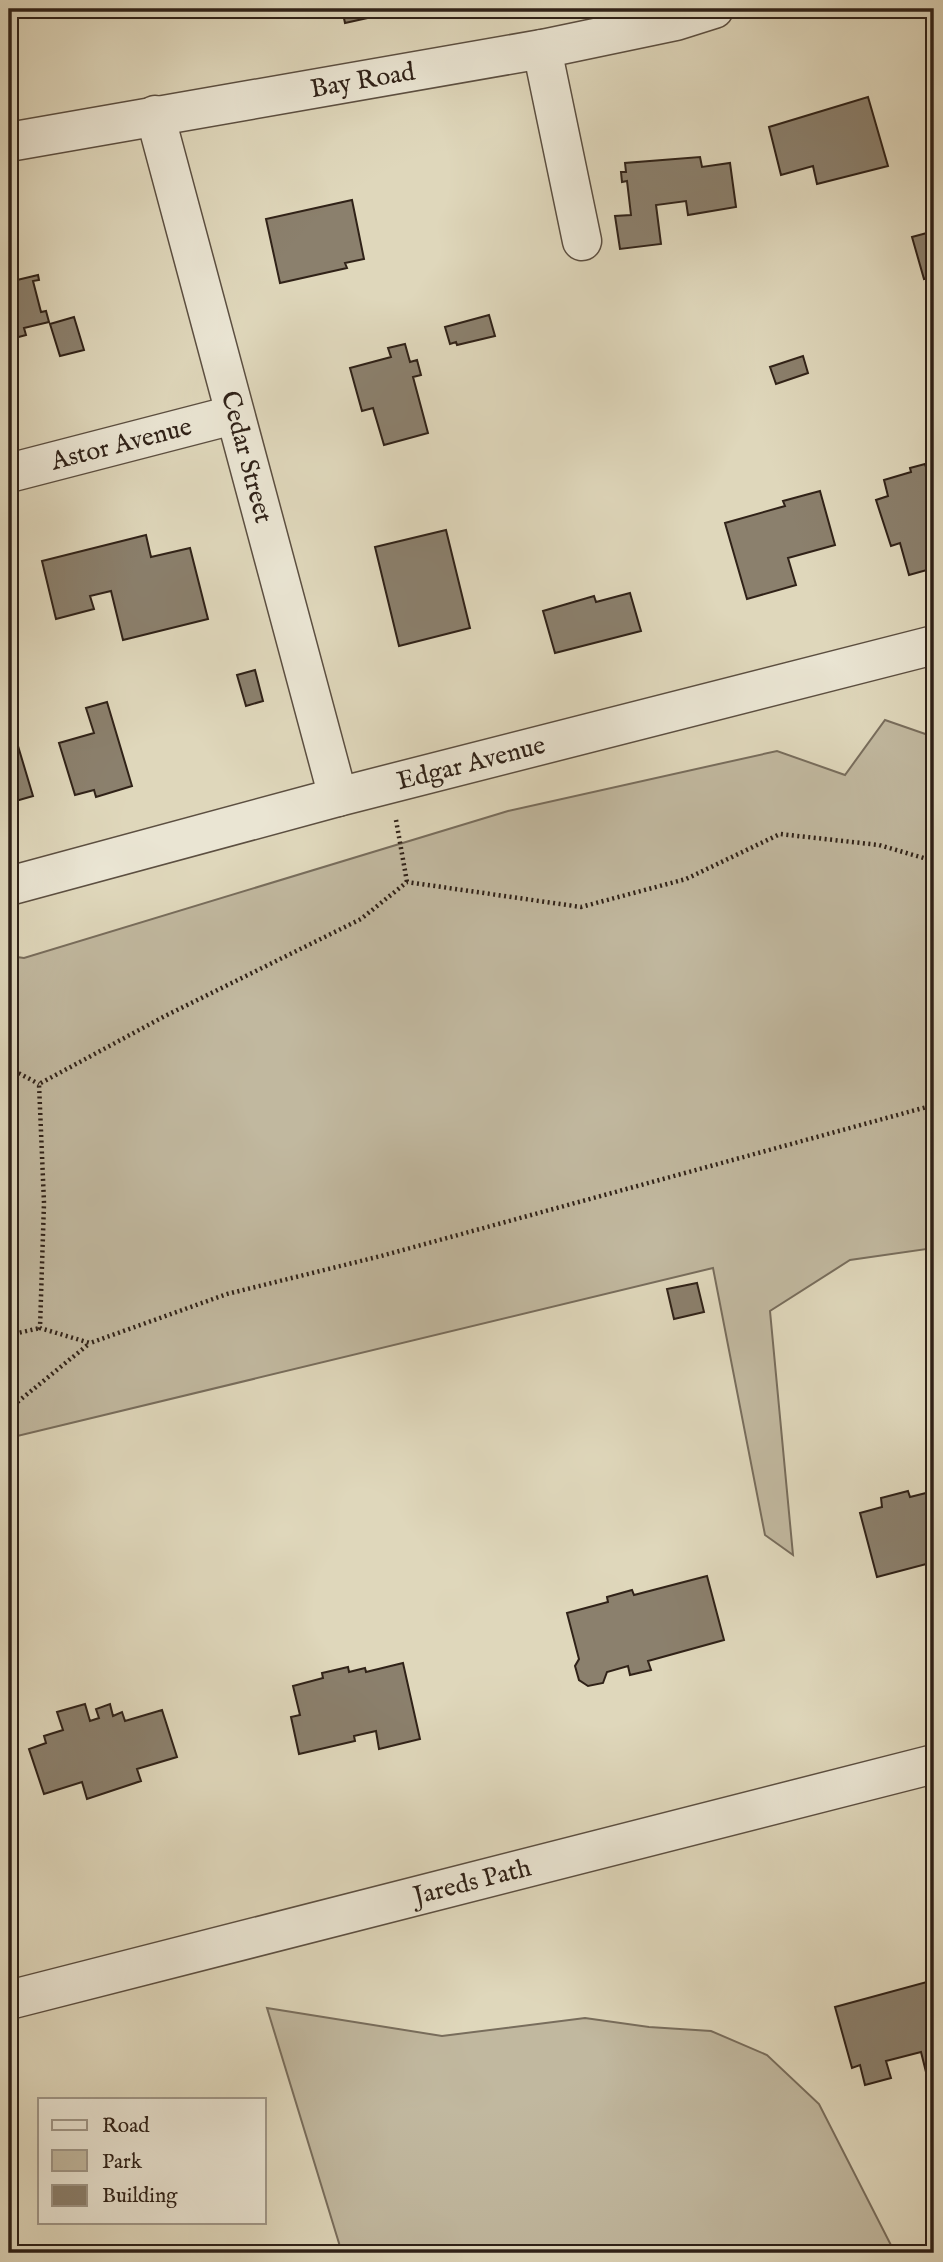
<svg xmlns="http://www.w3.org/2000/svg" width="943" height="2262" font-family="'IM FELL English',serif">
	<style>
		.green { fill: #c1b89f; stroke: #786d5c; stroke-width: 2 }
		.building { fill: #8b806d; stroke: #302218; stroke-width: 2 }
		.lines { fill: none; stroke-linecap: round; stroke-linejoin: round }
		.street-casing { stroke: #5c4f41; stroke-width: 41 }
		.path { stroke: #302218; stroke-width: 4.5; stroke-dasharray: 2 3.5; stroke-linecap: butt }
		.street { stroke: #eae5d3; stroke-width: 38 }
		.labels { text-anchor: middle; dominant-baseline: central; stroke-width: 5; stroke-linejoin: round; paint-order: stroke }
		.street-label { font-size: 26px; fill: #302218; stroke: #eae5d3 }
	</style>
	<rect width="100%" height="100%" fill="#dfd7bb"/>
	<filter id="stains"><feTurbulence type="fractalNoise" baseFrequency=".00286" numOctaves="4"/><feColorMatrix values="0 0 0 0 .2 0 0 0 0 .09 0 0 0 0 .02 0 0 0 .5 -.17"/></filter>
	<radialGradient id="worn" r=".72"><stop offset=".6" stop-color="#630" stop-opacity="0"/><stop offset="1" stop-color="#630" stop-opacity=".3"/></radialGradient>
	<!-- green -->
	<path class="green" d="M885,720L934,737V1248L850,1260L770,1311L793,1555L765,1535L713,1268L9,1438V956L24,958L508,811L777,751L845,775Z
		M267,2008L442,2036L585,2018L649,2027L711,2031L767,2055L819,2104L895,2253H342Z"/>
	<!-- building -->
	<path class="building" d="M342,9H408L345,23Z
		M868,97L888,166L817,184L813,166L781,175L769,127Z
		M700,157L702,167L730,163L736,207L688,215L686,201L656,205L661,244L620,249L615,216L631,215L627,181L622,182L621,172H626L625,163Z
		M352,200L364,259L345,263L347,268L280,283L266,219Z
		M934,231V290L932,291L929,278L924,279L912,237Z
		M14,269L17,280L38,275L39,280L33,281L41,312L46,311L49,322L24,328L26,335L15,338L14,331L9,332V270Z
		M489,315L495,336L457,345L456,342L450,344L445,327Z
		M74,317L84,350L60,356L50,324Z
		M405,344L410,362L417,360L421,375L413,377L428,433L384,445L373,408L362,411L350,368L391,357L388,348Z
		M803,356L808,373L776,384L770,367Z
		M925,464L934,494V568L909,575L900,543L891,546L876,500L888,496L884,480L911,472L910,468Z
		M820,491L835,545L788,558L796,585L747,599L725,523L785,506L783,501Z
		M446,530L470,628L399,646L375,547Z
		M146,535L151,557L190,548L208,619L123,640L111,591L90,596L94,609L56,619L42,561Z
		M630,593L641,631L555,653L543,611L594,596L596,602Z
		M255,670L263,701L246,706L237,675Z
		M107,702L132,786L96,797L94,790L75,795L59,743L94,733L86,708Z
		M9,716L33,796L9,803Z
		M697,1283L704,1312L674,1319L667,1289Z
		M908,1491L910,1497L930,1492L934,1507V1562L877,1577L860,1513L882,1507L881,1498Z
		M707,1576L724,1640L648,1661L651,1670L630,1675L628,1666L607,1672L603,1683L588,1686L579,1680L575,1666L579,1659L567,1613L608,1602L607,1597L632,1590L634,1595Z
		M403,1663L420,1739L379,1749L376,1731L354,1736L355,1741L299,1754L291,1717L300,1715L293,1686L323,1678L322,1673L348,1667L349,1672L365,1668L366,1672Z
		M85,1704L90,1721L99,1718L96,1709L110,1704L113,1716L122,1712L125,1721L162,1710L177,1757L137,1769L141,1781L87,1799L82,1782L44,1794L29,1749L46,1743L44,1736L63,1730L57,1712Z
		M934,1980V2070L926,2072L921,2052L886,2061L891,2078L865,2085L860,2065L852,2068L835,2007Z"/>
	<g class="lines">
		<!-- street casing -->
		<g class="street-casing">
			<g id="street">
				<path d="M542,49L582,241"/>
				<path id="s1" d="M155,115L338,797"/>
				<path id="s2" d="M9,142L542,49L676,21L714,9"/>
				<path id="s3" d="M9,473L233,415"/>
				<path id="s4" d="M9,886L338,797L934,645"/>
				<path id="s5" d="M9,2000L934,1764"/>
			</g>
		</g>
		<!-- path -->
		<path class="path" d="M396,820L407,882
			M934,861L879,845L780,834L686,879L581,907L407,882L361,919L165,1016L39,1084L44,1203L40,1328L90,1343L227,1294L381,1256L934,1105
			M9,1068L39,1084
			M9,1335L40,1328
			M9,1409L90,1343"/>
		<!-- street -->
		<use href="#street" class="street"/>
	</g>
	<g class="labels">
		<!-- street labels -->
		<g class="street-label">
			<text stroke="none"><textPath href="#s2" startOffset="359">Bay Road</textPath></text>
			<text stroke="none"><textPath href="#s3" startOffset="116">Astor Avenue</textPath></text>
			<text stroke="none"><textPath href="#s1" startOffset="354">Cedar Street</textPath></text>
			<text stroke="none"><textPath href="#s4" startOffset="478">Edgar Avenue</textPath></text>
			<text stroke="none"><textPath href="#s5" startOffset="478">Jareds Path</textPath></text>
		</g>
	</g>
	<!-- margin -->
	<rect width="943" height="2262" fill="none" stroke="#dfd7bb" stroke-width="35"/>
	<rect x="10" y="10" width="922" height="2241" fill="none" stroke="#302218" stroke-width="3.5"/>
	<rect x="18" y="18" width="908" height="2227" fill="none" stroke="#302218" stroke-width="2"/>
	<!-- legend -->
	<rect x="38" y="2098" width="228" height="126" fill="#eae5d3" stroke="#a09788" stroke-width="2"/>
	<rect x="52" y="2120" width="35" height="10" fill="#eae5d3" stroke="#a09788" stroke-width="2"/>
	<text x="102" y="2132" font-size="21" fill="#302218">Road</text>
	<rect x="52" y="2150" width="35" height="21" fill="#c1b89f" stroke="#a09788" stroke-width="2"/>
	<text x="102" y="2168" font-size="21" fill="#302218">Park</text>
	<rect x="52" y="2185" width="35" height="21" fill="#8b806d" stroke="#a09788" stroke-width="2"/>
	<text x="102" y="2202" font-size="21" fill="#302218">Building</text>
	<rect width="100%" height="100%" filter="url(#stains)"/>
	<rect width="100%" height="100%" fill="url(#worn)"/>
</svg>
